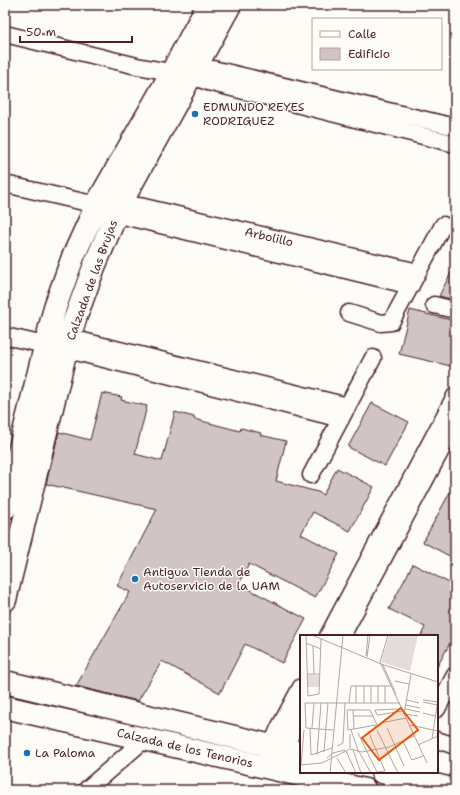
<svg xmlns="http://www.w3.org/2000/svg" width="460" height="795" font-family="'Shantell Sans',sans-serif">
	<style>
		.building { fill: #d0c5c4; stroke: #4a1f2b }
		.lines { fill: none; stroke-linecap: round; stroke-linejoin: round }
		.street-casing { stroke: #4a1f2b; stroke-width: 19 }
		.secondary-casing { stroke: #4a1f2b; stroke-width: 25 }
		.street { stroke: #fdfcf7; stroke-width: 16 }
		.secondary { stroke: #fdfcf7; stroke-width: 22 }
		.poi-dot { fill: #1f6fb2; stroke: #fdfcf7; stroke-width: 1.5 }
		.labels { text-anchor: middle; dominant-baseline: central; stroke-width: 3; stroke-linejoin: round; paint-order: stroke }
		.poi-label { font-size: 12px; fill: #4a1f2b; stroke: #fdfcf7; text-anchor: start }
		.street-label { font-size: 12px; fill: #4a1f2b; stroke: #fdfcf7 }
		.inset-road { fill: none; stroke: #b5a4a5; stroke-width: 1 }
		.view { fill: #e8590c; fill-opacity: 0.15; stroke: #e8590c; stroke-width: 2 }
		.inset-edge { fill: none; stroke: #4a1f2b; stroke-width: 2 }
	</style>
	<rect width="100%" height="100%" fill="#fdfcf7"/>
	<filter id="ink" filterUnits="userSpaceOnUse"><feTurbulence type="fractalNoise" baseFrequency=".025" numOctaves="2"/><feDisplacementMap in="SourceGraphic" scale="8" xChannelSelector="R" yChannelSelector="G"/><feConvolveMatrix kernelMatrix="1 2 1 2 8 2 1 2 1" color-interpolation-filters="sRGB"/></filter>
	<g filter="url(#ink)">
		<!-- building -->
		<path class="building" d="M455,265V300L439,296Z
			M410,310L455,321V367L399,354Z
			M102,393L122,397L121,400L147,406L135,454L162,461L175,412L194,417V419L240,431L241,428L261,433L260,435L286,441L276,481L318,492L323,495L337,468L374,487L350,531L313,512L301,534L339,554L315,598L249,564L239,584L306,619L282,663L245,644L220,693L162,661L138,701L76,686L130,592L117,586L157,509L46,484L59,432L90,440Z
			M372,403L409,422L385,466L348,447Z
			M455,483V559L423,542Z
			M413,564L455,586V634L437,667V636H421L425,627L389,609Z"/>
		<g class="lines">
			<!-- street casing -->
			<g class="street-casing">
				<path id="street" d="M5,34L137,66L192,76L208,82L455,144
					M192,76L213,69L455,127
					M5,184L88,203L99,200L144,207L418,272
					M107,212L411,286
					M434,305L455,310
					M349,313L381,323L391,322L395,315L443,225
					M5,336L80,353L341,419
					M66,350L76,342L83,341L348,406
					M311,475L373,358
					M328,636L455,396
					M342,636L455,424
					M437,709L455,675
					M437,740L455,746
					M267,755L279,728L301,687
					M279,759L301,714
					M86,790L145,739"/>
			</g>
			<!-- secondary casing -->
			<g class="secondary-casing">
				<path id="secondary" d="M5,508L55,307L73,257L99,200L172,72L208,5
					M5,600L66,350L75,319L94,267L121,203L230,5
					M5,682L301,753
					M5,707L365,790
					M382,772L455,790"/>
			</g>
			<!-- street -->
			<use href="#street" class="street"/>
			<!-- secondary -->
			<use href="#secondary" class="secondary"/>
		</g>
	</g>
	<!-- markers -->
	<g class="poi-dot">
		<circle cx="195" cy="114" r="4"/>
		<circle cx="135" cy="579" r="4"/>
		<circle cx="27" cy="753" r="4"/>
	</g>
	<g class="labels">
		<!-- poi labels -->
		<g class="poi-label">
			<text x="203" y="107">EDMUNDO REYES<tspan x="203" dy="14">RODRIGUEZ</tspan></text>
			<text x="143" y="572">Antigua Tienda de<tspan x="143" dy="14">Autoservicio de la UAM</tspan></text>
			<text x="35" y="753">La Paloma</text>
		</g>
		<!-- street labels -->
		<g class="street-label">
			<text transform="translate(269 237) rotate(13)">Arbolillo</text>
			<text transform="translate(92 280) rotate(-70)">Calzada de las Brujas</text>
			<text transform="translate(185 748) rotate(13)">Calzada de los Tenorios</text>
		</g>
	</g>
	<!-- overview -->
	<g transform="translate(300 635)">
		<rect width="138" height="138" fill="#fdfcf7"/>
		<path d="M7,40H19V52H7Z" fill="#e3dcda"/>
		<path d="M89,0H118L110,36L81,27Z" fill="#e3dcda"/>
		<path class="inset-road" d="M6,0L8,61L19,59L21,4M12,0L81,29L138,47M88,0L80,27L127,128M6,8L21,14M13,11L14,39M66,21L68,0M67,22L70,0M83,30L96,59M7,39H20M95,46L109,49M56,51V68M71,51V68M78,51V68M85,51V68M107,65L119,68M123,65L138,67M123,67L137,70M49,68L51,51H91M64,68V51M106,70L120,73M105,74L120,77M53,75L54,94M99,77L97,74L75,75L77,80H78L102,76M123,78L135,81M104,79L111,39M104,79L118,81M54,81H73M81,88L106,83M76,90L48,95L47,75H70L78,92M110,90L138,96M10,93L11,120L32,113M12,93L14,68M87,93L104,131M33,95L6,93L5,68H100M51,95L58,115L71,138M77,95L98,138M58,98L77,137L85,136L68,96M50,99V113M132,104L138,64M103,106L112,125L123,121M118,110L138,101M37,111L43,108L45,68M53,115L61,138M46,116L56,138M24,117L28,68M17,120L21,68M27,123L33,118L45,115M37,123L46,138M0,130L22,128L50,114L62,117L89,112L114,101M1,130L4,95M30,138L43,0"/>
		<path class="view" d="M101,73L118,95L79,125L62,103Z"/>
		<rect width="138" height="138" class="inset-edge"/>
	</g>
	<!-- margin -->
	<rect width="460" height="795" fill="none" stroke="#fdfcf7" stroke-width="20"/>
	<rect x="10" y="10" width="440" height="775" fill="none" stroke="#4a1f2b" stroke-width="1.5" filter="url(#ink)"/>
	<!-- legend -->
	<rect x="312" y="18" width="130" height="52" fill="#fdfcf7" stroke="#b5a4a5"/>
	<rect x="320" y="31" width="20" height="6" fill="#fdfcf7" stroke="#b5a4a5"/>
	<text x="348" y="38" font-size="12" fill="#4a1f2b">Calle</text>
	<rect x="320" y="48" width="20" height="12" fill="#d0c5c4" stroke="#b5a4a5"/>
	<text x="348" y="58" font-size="12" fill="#4a1f2b">Edificio</text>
	<!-- scale -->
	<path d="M20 36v6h112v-6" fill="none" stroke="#4a1f2b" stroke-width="2"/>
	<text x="26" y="36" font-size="12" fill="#4a1f2b" stroke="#fdfcf7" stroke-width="3" paint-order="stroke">50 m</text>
</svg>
